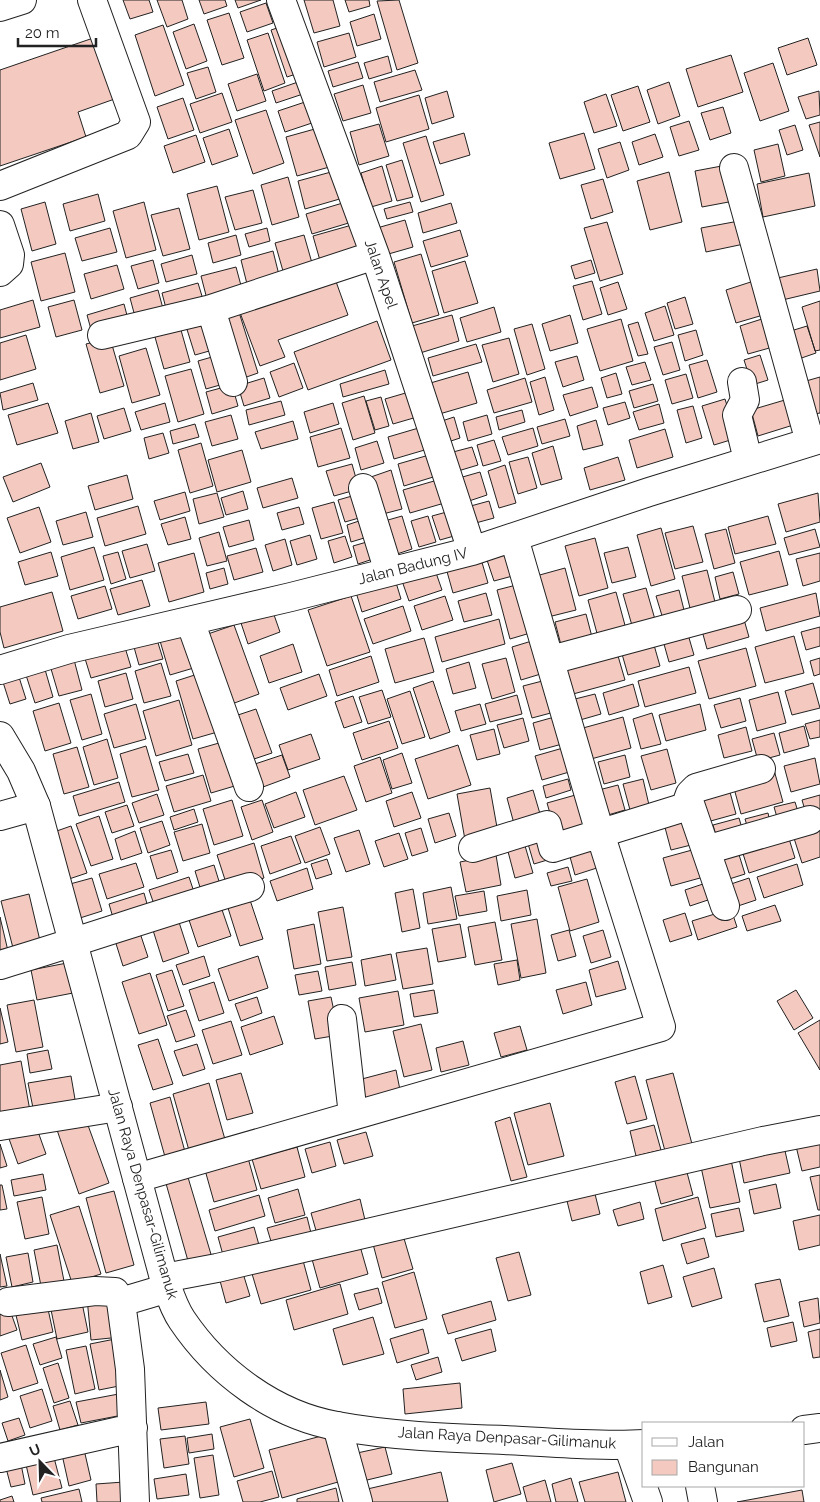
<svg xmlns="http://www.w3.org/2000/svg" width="820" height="1502" font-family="Raleway,sans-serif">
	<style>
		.building { fill: #f3c9c0; stroke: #222 }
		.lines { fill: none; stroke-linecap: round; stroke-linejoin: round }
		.minor-casing { stroke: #222; stroke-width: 30 }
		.highway-casing { stroke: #222; stroke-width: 30 }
		.minor { stroke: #fff; stroke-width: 28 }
		.highway { stroke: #fff; stroke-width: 28 }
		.labels { text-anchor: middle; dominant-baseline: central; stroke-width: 4; stroke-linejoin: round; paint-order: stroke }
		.street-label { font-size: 15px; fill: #222; stroke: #fff }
	</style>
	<rect width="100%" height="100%" fill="#fff"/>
	<!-- building -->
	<path class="building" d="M123,0H149L153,12L130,19Z
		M157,0H182L188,19L167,27Z
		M199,0H225L227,6L204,14Z
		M235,0H261L238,8Z
		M304,0H333L340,26L314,33Z
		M345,0H369L370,6L349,12Z
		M399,0L418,63L397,70L377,1Z
		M266,3L273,23L247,32L240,12Z
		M229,13L244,58L222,65L207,20Z
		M374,14L381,39L357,46L350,22Z
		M194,24L207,61L186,69L173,32Z
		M289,24L305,71L287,77L271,30Z
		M163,25L184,85L155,96L135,35Z
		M268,33L285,83L264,91L247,40Z
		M349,33L356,57L324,67L317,42Z
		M102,35L123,96L78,112L86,137L0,166V70Z
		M808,38L817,65L787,75L778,48Z
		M731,55L743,92L698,107L686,69Z
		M388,56L392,72L369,79L364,63Z
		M358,62L363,78L333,87L328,71Z
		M773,63L789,111L760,121L744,73Z
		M208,67L216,92L196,99L187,73Z
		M415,70L422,90L380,102L374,82Z
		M257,74L266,101L237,111L228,84Z
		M298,82L303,94L276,103L272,91Z
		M669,82L680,116L658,124L647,90Z
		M363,85L371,113L343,121L334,94Z
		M638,86L650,122L623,131L611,95Z
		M447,91L454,117L432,124L425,98Z
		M819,91L820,115L806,119L798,97Z
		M222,93L232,122L200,133L190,104Z
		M606,94L617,126L594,133L584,102Z
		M419,95L429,129L386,142L376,108Z
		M183,98L194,130L168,139L157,107Z
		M308,101L315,122L285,132L278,111Z
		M723,107L731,133L710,140L701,113Z
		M266,110L284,163L253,174L235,120Z
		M689,121L699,150L679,156L670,127Z
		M820,122V157L809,125Z
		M379,124L389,156L359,165L350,132Z
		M795,125L803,150L787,155L779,130Z
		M322,127L333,166L297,176L286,137Z
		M229,129L238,156L212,165L203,138Z
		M464,133L470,155L440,164L433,142Z
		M584,133L595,169L560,179L549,143Z
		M655,134L663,157L639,165L632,142Z
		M196,135L205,162L173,173L164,146Z
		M426,136L444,195L421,202L403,143Z
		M620,142L629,170L607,178L598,149Z
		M778,144L785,176L761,182L754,150Z
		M402,160L413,197L397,201L386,165Z
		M727,165L734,201L702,207L695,171Z
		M382,166L392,201L371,207L361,173Z
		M342,169L350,196L305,209L298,181Z
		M669,172L682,222L650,230L637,181Z
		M809,173L815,206L763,217L757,184Z
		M288,177L299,217L272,225L261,185Z
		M603,179L613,212L591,219L581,185Z
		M217,186L229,232L199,240L187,194Z
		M253,190L262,223L235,230L225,197Z
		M98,194L105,221L70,231L63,204Z
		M45,202L56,244L32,251L21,209Z
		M144,202L156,250L126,258L113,211Z
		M346,202L352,222L312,234L306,214Z
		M410,202L413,212L387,219L384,209Z
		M451,203L457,223L423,233L418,213Z
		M179,208L190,249L163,256L151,215Z
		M405,220L413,247L385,255L377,228Z
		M739,221L744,244L706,252L701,228Z
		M607,222L623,274L600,281L584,228Z
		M359,223L366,252L321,264L313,236Z
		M110,228L117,252L82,261L75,238Z
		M267,228L270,241L249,247L245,234Z
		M460,230L468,256L431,267L423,241Z
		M236,235L241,255L213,263L208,243Z
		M304,235L314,270L285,278L275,243Z
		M273,251L280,279L248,288L241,260Z
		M65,253L75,292L41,301L31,262Z
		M421,254L439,315L412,323L394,262Z
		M192,255L197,274L166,282L161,264Z
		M153,260L159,283L138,289L131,266Z
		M591,260L595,273L575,279L571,266Z
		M465,261L478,303L444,313L432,271Z
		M117,265L124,289L91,299L84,274Z
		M236,267L243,293L208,303L201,276Z
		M817,269L820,291L774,302L769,280Z
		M334,276L348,315L278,340L285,357L260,366L239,310Z
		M760,279L770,313L736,323L726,290Z
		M592,281L602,314L583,320L573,286Z
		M618,282L627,309L608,315L600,288Z
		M198,283L205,306L168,316L162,293Z
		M158,290L165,316L137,324L130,298Z
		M685,297L693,324L675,329L667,303Z
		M33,300L40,327L0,338V310Z
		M74,300L82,330L56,337L48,307Z
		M820,301V350L815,351L802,307Z
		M124,304L129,323L92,333L87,315Z
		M665,306L674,335L654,341L645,313Z
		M494,307L501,332L467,342L460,318Z
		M238,309L258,373L238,380L218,315Z
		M452,315L459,341L420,353L412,326Z
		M570,315L578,343L550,351L542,324Z
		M211,316L220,348L195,355L185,323Z
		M765,318L773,347L748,354L740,326Z
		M621,319L633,361L600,371L587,329Z
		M377,321L391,360L308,390L294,352Z
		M638,322L648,354L638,356L628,325Z
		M179,323L190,362L164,369L153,330Z
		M532,324L545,369L527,375L514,329Z
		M807,326L816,353L790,362L781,334Z
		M696,330L703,355L685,361L678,335Z
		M26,335L36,369L0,380V343Z
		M110,338L124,386L100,393L86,344Z
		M509,338L519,374L493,382L482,345Z
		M672,342L680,370L663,375L654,347Z
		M476,344L482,362L433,376L428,358Z
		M146,348L160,395L132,403L119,356Z
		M219,355L227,383L206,389L198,361Z
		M760,355L768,380L752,385L744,360Z
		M577,356L584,380L563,387L555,362Z
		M707,360L717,392L698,398L689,365Z
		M645,362L651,380L632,385L626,367Z
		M294,363L303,388L279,397L270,372Z
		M191,369L204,414L178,422L165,376Z
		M385,370L389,384L343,397L340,384Z
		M468,372L477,403L436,415L427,384Z
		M616,373L622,394L607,398L601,378Z
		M686,374L693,398L672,404L665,380Z
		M545,377L554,410L539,415L530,382Z
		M820,377V413L815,414L806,381Z
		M264,378L270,398L244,406L238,386Z
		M525,378L532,402L494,413L487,390Z
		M33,383L38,400L3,410L0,393Z
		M653,384L658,401L634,408L629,391Z
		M232,385L238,406L212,414L206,392Z
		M592,387L598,407L570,416L563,395Z
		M409,392L417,417L393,424L385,399Z
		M364,396L375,433L353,440L342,403Z
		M381,397L389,426L375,430L366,401Z
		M795,397L803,422L758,436L751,410Z
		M725,399L737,438L714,445L702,406Z
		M281,401L285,415L249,425L246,410Z
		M625,402L630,418L608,425L603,408Z
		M48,403L58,433L17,445L8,415Z
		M165,403L170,422L141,430L135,412Z
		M333,403L339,424L310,433L304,412Z
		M659,404L664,423L639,430L633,412Z
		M693,406L702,438L686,443L677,410Z
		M124,408L131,431L104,439L97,416Z
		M522,410L525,422L499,430L496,417Z
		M91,413L99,442L73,449L65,421Z
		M231,415L238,439L212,446L205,422Z
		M487,415L492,434L468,441L463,422Z
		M454,417L460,438L442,444L436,423Z
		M565,419L570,436L542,444L537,427Z
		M596,420L603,445L583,450L577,426Z
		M293,421L298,439L261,449L255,432Z
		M195,424L199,437L173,444L170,431Z
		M422,427L428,449L394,459L388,437Z
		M341,428L350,458L318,467L310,437Z
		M533,428L538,446L508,455L502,437Z
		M665,429L673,457L637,468L629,440Z
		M163,433L169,453L149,459L144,438Z
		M494,440L501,461L483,466L477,445Z
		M377,441L384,463L361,470L355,448Z
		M201,443L213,486L190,493L178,450Z
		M553,446L562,479L541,485L532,453Z
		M472,447L478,465L458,471L453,452Z
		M242,450L251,482L217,492L208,460Z
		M436,453L443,474L404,486L398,464Z
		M528,457L537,488L518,494L509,462Z
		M618,457L625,480L590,490L584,468Z
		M41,463L50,487L13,502L3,477Z
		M352,464L359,489L334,496L326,471Z
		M505,465L516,503L499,508L488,471Z
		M391,470L402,509L379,515L368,478Z
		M480,472L487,495L466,502L459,478Z
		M127,475L133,499L95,510L88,486Z
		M292,478L298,498L263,508L257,488Z
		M441,479L448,502L410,513L403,490Z
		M243,491L248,509L226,515L221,498Z
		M185,492L190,511L160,520L154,501Z
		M217,493L224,517L199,524L193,499Z
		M818,493L820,522L786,532L778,504Z
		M359,494L366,516L345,522L338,500Z
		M489,501L494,518L472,524L467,507Z
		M334,502L343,533L321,539L312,508Z
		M138,506L146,534L105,546L97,518Z
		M39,507L51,542L20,553L7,518Z
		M299,507L304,524L282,530L277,513Z
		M454,510L461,534L440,540L432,516Z
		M86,512L93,537L63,545L56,521Z
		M402,516L412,549L391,556L381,522Z
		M428,516L436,542L419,547L411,521Z
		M768,516L776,544L735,554L728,527Z
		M185,517L191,539L168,545L161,524Z
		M368,518L374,535L351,542L347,525Z
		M249,520L254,540L229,547L223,527Z
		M693,526L703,562L675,569L665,533Z
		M661,528L675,579L651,586L637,535Z
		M726,529L735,563L714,569L705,534Z
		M815,529L820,547L789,555L784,538Z
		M219,532L227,561L207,566L199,538Z
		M310,535L317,559L297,565L290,541Z
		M345,536L352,557L334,563L328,541Z
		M595,538L608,588L579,596L565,546Z
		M285,539L292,565L273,571L265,545Z
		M377,539L382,556L358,564L353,546Z
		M147,544L155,571L130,578L122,551Z
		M94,547L104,580L70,590L61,557Z
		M628,547L636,577L612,583L604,553Z
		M256,548L263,572L234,580L227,556Z
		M513,549L520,574L494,581L486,557Z
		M779,551L788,585L749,595L740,562Z
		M51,552L58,576L25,585L18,562Z
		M118,552L126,579L111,584L103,556Z
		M194,553L204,592L169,602L158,563Z
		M820,553V581L803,586L796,559Z
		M481,559L488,583L453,593L446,568Z
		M434,567L442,590L409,601L401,578Z
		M224,568L228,584L210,589L206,573Z
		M565,568L576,610L548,617L536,576Z
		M707,570L716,606L691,612L682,576Z
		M733,572L739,594L720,599L715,577Z
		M394,576L401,599L362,612L355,589Z
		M142,580L150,606L118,615L110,589Z
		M524,583L537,631L510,639L497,590Z
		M105,586L112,609L78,619L71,596Z
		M646,588L656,623L633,629L623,594Z
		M679,590L685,614L663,619L656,596Z
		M52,592L63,631L4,648L0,632V607Z
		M616,592L626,629L598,637L588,600Z
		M486,593L492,615L464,622L458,601Z
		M816,593L820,616L766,631L760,608Z
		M351,596L370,652L327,666L308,610Z
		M445,596L453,620L422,630L414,606Z
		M403,606L411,631L373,644L364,619Z
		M272,609L280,632L248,644L240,620Z
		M586,614L592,637L561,645L555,622Z
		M743,616L749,637L707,649L701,627Z
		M499,619L505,644L442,662L435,637Z
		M234,625L259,694L229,705L205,635Z
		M186,626L197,667L170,675L158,634Z
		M820,627V646L806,650L801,632Z
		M687,631L694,655L669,662L662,637Z
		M155,633L163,659L139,665L132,640Z
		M794,636L804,673L765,683L755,647Z
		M424,638L434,672L395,683L385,649Z
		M652,638L660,666L628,675L620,647Z
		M535,640L544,673L521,680L512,647Z
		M123,641L131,667L91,678L83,652Z
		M293,644L302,672L269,683L260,656Z
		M746,648L756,686L709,699L698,661Z
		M616,649L625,680L573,694L564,663Z
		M73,656L82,690L59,696L49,662Z
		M371,656L379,682L337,696L329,670Z
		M506,658L515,692L492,699L482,664Z
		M820,658V674L814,676L810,661Z
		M469,662L476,688L453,694L446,669Z
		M161,663L171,696L144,703L135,671Z
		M44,666L53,697L35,703L25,672Z
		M689,667L696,693L645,707L638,681Z
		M204,672L221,731L193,739L176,681Z
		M126,673L133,699L105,707L98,681Z
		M18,674L26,699L10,704L2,679Z
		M319,674L327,696L288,710L280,688Z
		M554,678L562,710L532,718L523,686Z
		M433,681L450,732L430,739L413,688Z
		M813,683L820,708L792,715L785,691Z
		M633,684L639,706L609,715L603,693Z
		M382,690L391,717L368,724L359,697Z
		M410,691L425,737L402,744L387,699Z
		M778,692L786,723L757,731L749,700Z
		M91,694L102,734L82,740L70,700Z
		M595,694L601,714L580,720L575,699Z
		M517,695L522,714L490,722L485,704Z
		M353,696L362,722L344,728L335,702Z
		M740,698L746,721L721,728L714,705Z
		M179,700L192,745L156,756L143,711Z
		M59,703L71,743L45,751L33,711Z
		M136,704L146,739L114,748L104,714Z
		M480,704L486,724L461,731L455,711Z
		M700,704L706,730L666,741L659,715Z
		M256,709L272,753L251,760L235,716Z
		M652,713L661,744L641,749L633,719Z
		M558,716L566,743L540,750L533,723Z
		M623,717L631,748L591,759L583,728Z
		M523,718L529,741L504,748L497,725Z
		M820,720V737L810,739L805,724Z
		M389,721L398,748L362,760L353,733Z
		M804,726L809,746L784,753L779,733Z
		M746,727L752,751L724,758L718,735Z
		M494,729L500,754L477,760L470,735Z
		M774,733L780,755L758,761L752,739Z
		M311,734L320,759L288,770L279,745Z
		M107,739L118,778L94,785L83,747Z
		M226,741L238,785L211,793L198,749Z
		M458,745L471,785L428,799L415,759Z
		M146,746L159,790L132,797L120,754Z
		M570,746L576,770L542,780L535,756Z
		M77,747L89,787L64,794L53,754Z
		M667,749L676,783L651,790L641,756Z
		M402,753L412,783L392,789L383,760Z
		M188,754L194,773L165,781L159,762Z
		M282,755L290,777L263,787L255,764Z
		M625,755L630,777L604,784L598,762Z
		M380,757L392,793L366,802L354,766Z
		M815,758L820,784L791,792L784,766Z
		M774,770L783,802L741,814L732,781Z
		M203,775L211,801L174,812L166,786Z
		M344,776L357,810L315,825L303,790Z
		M568,779L571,790L546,798L543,786Z
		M643,779L649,805L630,810L623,784Z
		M119,782L125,802L79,816L73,796Z
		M618,785L625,810L601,817L595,791Z
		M728,785L736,814L707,822L699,793Z
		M490,788L498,833L465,840L457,794Z
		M533,790L543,824L516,831L507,798Z
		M296,792L305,817L274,828L265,804Z
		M412,792L421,818L394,827L386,801Z
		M157,794L164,815L139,823L132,803Z
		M579,794L589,832L558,841L547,803Z
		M820,795V814L807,817L802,800Z
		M232,800L243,836L214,845L203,809Z
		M262,800L273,832L252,840L241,807Z
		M795,802L800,818L779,824L774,807Z
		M127,805L134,826L112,833L105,812Z
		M194,809L198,822L174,830L170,817Z
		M449,813L456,836L435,843L428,819Z
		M687,813L695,844L671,850L663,820Z
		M768,813L771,826L749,832L745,819Z
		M99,816L113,859L91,866L76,824Z
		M739,818L744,835L718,842L713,825Z
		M162,821L170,845L148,853L140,828Z
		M820,823V857L802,863L792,832Z
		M202,824L210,853L183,861L174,832Z
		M71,826L87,873L66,880L51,833Z
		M320,827L330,854L305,863L295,836Z
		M421,828L428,851L412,856L405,833Z
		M786,829L795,858L749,873L740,844Z
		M359,830L370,864L346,872L334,838Z
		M135,831L142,853L121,860L115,839Z
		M546,831L554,858L534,864L526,837Z
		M399,833L408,859L384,867L375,841Z
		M291,836L301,863L270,874L261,846Z
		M596,838L603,866L575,875L567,846Z
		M523,839L533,873L515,878L506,844Z
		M254,843L264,878L228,889L217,855Z
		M736,845L745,874L723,881L714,851Z
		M703,847L711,875L671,886L663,858Z
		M171,850L178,872L157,879L150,856Z
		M496,855L501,885L466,892L460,862Z
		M327,859L332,874L316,879L311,864Z
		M136,863L144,887L107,899L99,874Z
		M797,864L803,885L764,898L757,877Z
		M214,865L222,891L203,897L195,871Z
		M568,867L572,881L551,886L547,873Z
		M307,868L313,889L277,901L270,881Z
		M189,877L196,898L156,910L149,890Z
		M92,878L102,911L80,918L70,884Z
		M749,878L756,900L732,908L725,886Z
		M587,879L599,922L570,931L558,887Z
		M712,881L717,897L690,906L685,890Z
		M451,887L457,919L428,924L423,893Z
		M413,889L420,928L402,932L395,893Z
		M527,890L531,915L501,921L497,896Z
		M484,891L487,911L459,916L455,896Z
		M144,893L149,911L114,921L109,904Z
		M29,894L41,945L14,952L1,901Z
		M250,900L263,939L240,946L228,908Z
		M219,901L231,936L198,947L186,911Z
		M775,905L781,921L747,931L742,916Z
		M343,907L352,957L327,961L318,912Z
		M731,909L737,927L698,940L692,921Z
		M685,913L692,935L670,942L663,920Z
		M0,917L8,951L0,953Z
		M178,919L189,953L163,962L152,927Z
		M537,919L546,973L521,978L511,924Z
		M495,922L502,960L475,965L468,927Z
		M314,924L321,964L294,969L287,930Z
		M460,924L466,957L438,962L432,929Z
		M138,927L148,957L123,966L113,934Z
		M569,930L576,956L558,961L551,935Z
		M603,930L611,957L591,963L583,936Z
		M427,948L433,984L403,989L396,953Z
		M391,954L396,980L365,986L361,960Z
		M204,956L210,976L183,985L176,965Z
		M258,956L268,988L229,1001L218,969Z
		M517,960L520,980L498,985L494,964Z
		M618,961L626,989L596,997L589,970Z
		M352,962L356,985L329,990L325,967Z
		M67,963L73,993L37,1000L31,970Z
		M172,970L184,1006L168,1011L156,975Z
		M318,971L322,991L299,995L295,975Z
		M150,973L167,1025L139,1034L122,982Z
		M214,982L224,1013L199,1021L189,990Z
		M586,982L592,1005L563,1014L556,990Z
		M434,990L438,1013L414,1017L410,994Z
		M796,990L813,1018L794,1030L777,1001Z
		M398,991L404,1025L365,1032L359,998Z
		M257,997L262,1013L241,1021L235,1004Z
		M331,997L339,1035L315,1039L308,1001Z
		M34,1000L43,1047L16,1052L7,1005Z
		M0,1008L8,1042L0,1044Z
		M186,1010L195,1036L176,1042L167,1016Z
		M274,1016L283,1044L250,1055L241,1027Z
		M820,1020V1070L798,1033Z
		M231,1021L242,1055L213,1064L202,1030Z
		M421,1024L432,1070L404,1077L393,1031Z
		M520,1026L527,1050L501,1057L494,1033Z
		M158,1039L173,1084L153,1090L138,1045Z
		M463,1041L469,1065L441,1072L436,1048Z
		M197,1044L205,1069L183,1076L174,1051Z
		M48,1050L52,1069L30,1073L27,1054Z
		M21,1061L30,1111L0,1117V1065Z
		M396,1070L400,1090L363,1100L358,1080Z
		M241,1073L253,1113L227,1120L216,1080Z
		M673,1073L692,1144L665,1151L646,1080Z
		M71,1076L76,1105L34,1113L28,1083Z
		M635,1076L647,1119L627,1124L615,1082Z
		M209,1083L226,1143L190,1154L173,1094Z
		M170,1097L187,1159L167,1164L150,1103Z
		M550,1103L564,1156L528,1165L514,1113Z
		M85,1117L109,1183L79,1194L56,1127Z
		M510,1117L527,1177L511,1181L495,1122Z
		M654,1125L661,1150L636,1156L630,1131Z
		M36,1126L46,1154L18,1164L8,1136Z
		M366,1132L373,1156L344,1164L337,1140Z
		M820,1140V1167L802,1171L796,1146Z
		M330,1142L336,1166L312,1173L305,1149Z
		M783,1142L790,1173L744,1183L738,1153Z
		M0,1144L7,1166L0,1168Z
		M297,1147L305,1177L261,1189L252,1159Z
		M248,1158L257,1190L214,1202L205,1170Z
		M731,1160L740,1202L710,1208L701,1167Z
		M685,1165L693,1195L661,1204L653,1174Z
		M43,1174L46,1190L14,1196L11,1180Z
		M187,1174L213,1261L190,1268L165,1180Z
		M820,1175V1210H818L810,1177Z
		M776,1184L781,1208L754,1214L749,1190Z
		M0,1185H2L7,1209L0,1210Z
		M298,1189L305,1215L275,1223L268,1198Z
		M114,1191L134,1265L106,1273L86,1198Z
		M595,1194L600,1214L572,1221L567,1201Z
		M259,1195L265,1216L215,1231L209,1210Z
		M42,1197L49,1234L25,1239L17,1202Z
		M698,1197L706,1228L663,1241L655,1209Z
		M360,1199L365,1220L317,1234L311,1213Z
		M640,1202L644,1219L618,1226L613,1210Z
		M79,1206L101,1274L72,1283L50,1215Z
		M739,1208L744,1231L716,1237L711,1214Z
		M820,1215V1245L799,1250L793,1221Z
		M307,1217L312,1237L273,1248L267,1228Z
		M254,1227L259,1245L223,1255L218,1237Z
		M403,1235L413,1269L382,1278L373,1244Z
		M704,1238L709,1257L687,1264L681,1244Z
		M358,1239L368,1274L320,1288L310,1252Z
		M57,1245L64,1281L41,1286L34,1250Z
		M519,1252L531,1295L508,1301L496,1258Z
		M28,1253L33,1282L12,1287L6,1257Z
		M301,1253L311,1290L261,1304L250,1267Z
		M0,1254L7,1286L0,1287Z
		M663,1265L672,1297L648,1304L640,1272Z
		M714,1268L722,1298L692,1307L683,1277Z
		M242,1270L250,1296L226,1303L219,1277Z
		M414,1272L427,1319L395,1328L382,1282Z
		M780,1279L789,1316L764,1322L755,1284Z
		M340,1284L348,1314L294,1330L286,1300Z
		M378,1288L382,1303L359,1310L354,1294Z
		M80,1293L88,1332L57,1339L49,1300Z
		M116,1294L121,1337L91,1340L87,1298Z
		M5,1296L17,1330L0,1336V1298Z
		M818,1298L820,1323L804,1327L799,1302Z
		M46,1300L53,1332L22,1340L14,1307Z
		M491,1301L496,1320L448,1334L442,1315Z
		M373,1317L384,1354L343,1365L333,1329Z
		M793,1322L797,1341L771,1347L767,1328Z
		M423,1329L429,1353L397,1363L390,1339Z
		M491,1329L496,1351L462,1361L455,1339Z
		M820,1329V1357L813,1358L808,1332Z
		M56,1337L62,1358L40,1365L33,1344Z
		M120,1338L129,1384L99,1390L90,1344Z
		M26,1345L38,1383L13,1391L1,1353Z
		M86,1346L95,1389L75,1394L66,1350Z
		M438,1357L442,1372L416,1380L411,1365Z
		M58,1363L69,1398L54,1403L43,1368Z
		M0,1370L8,1397L0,1400Z
		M460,1383L462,1408L405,1414L403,1389Z
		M42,1389L52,1421L30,1428L20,1396Z
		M124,1393L128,1414L81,1423L76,1402Z
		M70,1401L78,1425L60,1430L53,1406Z
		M206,1402L209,1424L161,1430L158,1408Z
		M19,1418L25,1435L8,1441L2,1423Z
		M250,1419L264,1468L234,1477L220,1427Z
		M212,1434L214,1449L189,1453L187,1438Z
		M325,1435L338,1482L282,1498L269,1450Z
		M185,1436L189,1464L164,1468L160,1439Z
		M83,1445L91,1480L69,1486L61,1450Z
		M385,1447L392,1474L363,1481L357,1453Z
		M52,1450L62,1488L33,1495L24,1456Z
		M213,1455L219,1495L200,1498L194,1458Z
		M512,1463L521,1494L494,1502L486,1470Z
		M21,1464L25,1484L11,1487L6,1468Z
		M272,1471L279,1497L260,1502H243L237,1481Z
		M441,1472L448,1502H365L363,1490Z
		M618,1472L626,1502H585L579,1482Z
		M186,1474L189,1495L157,1499L154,1479Z
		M571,1478L578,1502H556L552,1484Z
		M545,1480L551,1502H527L523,1487Z
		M124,1482L125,1502H97L96,1484Z
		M336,1488L339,1502H297V1499Z
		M79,1489L82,1502H42L41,1498Z
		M802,1490L804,1502H737Z
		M12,1496L14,1502H0V1500Z"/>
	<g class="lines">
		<!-- minor casing -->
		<g class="minor-casing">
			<path id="minor" d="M281,0L375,255L472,551
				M0,7L22,0
				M734,168L810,442
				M0,186L128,135L136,122L92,0
				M0,225L10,255L9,264L0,272
				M211,309L233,382
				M102,335L211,309L375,255
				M742,382L745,400L737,415L748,460
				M363,488L389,572
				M190,621L249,787
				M551,660L737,610
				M0,670L69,649L291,597L472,551L649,492L820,439
				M689,801L725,906
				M0,816L36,806
				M473,848L547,825L553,848L682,808L686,805L690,794L696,788L761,769
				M706,850L810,820
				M0,965C84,940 166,911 250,887
				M342,1019L353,1115
				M0,1126L118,1107
				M137,1178L661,1027L600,833L514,538
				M164,1278L217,1268L763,1141L820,1130
				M8,1302L95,1291L115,1292L121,1302L168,1288
				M121,1302L130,1369L135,1502
				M337,1426L358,1502
				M628,1445L648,1502
				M0,1458L133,1428
				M700,1486L703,1502"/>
		</g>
		<!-- highway casing -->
		<g class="highway-casing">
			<path id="highway" d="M0,736L21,771L36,806L164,1278C169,1292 173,1307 182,1320C217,1372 274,1415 337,1426C390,1436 450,1438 504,1440C550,1442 598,1447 644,1444
				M804,1430L820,1428"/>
		</g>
		<!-- minor -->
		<use href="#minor" class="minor"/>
		<!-- highway -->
		<use href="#highway" class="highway"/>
	</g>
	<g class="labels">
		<!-- street labels -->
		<g class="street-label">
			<text transform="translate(381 274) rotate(71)">Jalan Apel</text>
			<text transform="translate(413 566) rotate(-14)">Jalan Badung IV</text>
			<text transform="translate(143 1194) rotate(74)">Jalan Raya Denpasar-Gilimanuk</text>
			<text transform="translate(507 1438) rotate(3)">Jalan Raya Denpasar-Gilimanuk</text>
		</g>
	</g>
	<!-- legend -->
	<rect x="642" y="1422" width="162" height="65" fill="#ffffff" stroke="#a7a7a7"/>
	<rect x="652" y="1438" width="25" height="8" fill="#ffffff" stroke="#a7a7a7"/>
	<text x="688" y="1447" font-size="15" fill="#222222">Jalan</text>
	<rect x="652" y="1460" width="25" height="15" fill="#f3c9c0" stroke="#a7a7a7"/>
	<text x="688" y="1472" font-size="15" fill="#222222">Bangunan</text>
	<!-- north arrow -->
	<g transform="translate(40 1462) rotate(337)" stroke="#ffffff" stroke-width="4" paint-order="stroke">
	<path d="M0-4L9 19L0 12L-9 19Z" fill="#222222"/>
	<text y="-8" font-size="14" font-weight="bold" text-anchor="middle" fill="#222222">U</text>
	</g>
	<!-- scale -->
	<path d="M18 38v8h78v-8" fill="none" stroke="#222222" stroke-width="2.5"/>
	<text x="25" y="38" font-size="15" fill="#222222" stroke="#ffffff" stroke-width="4" paint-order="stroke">20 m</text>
</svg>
